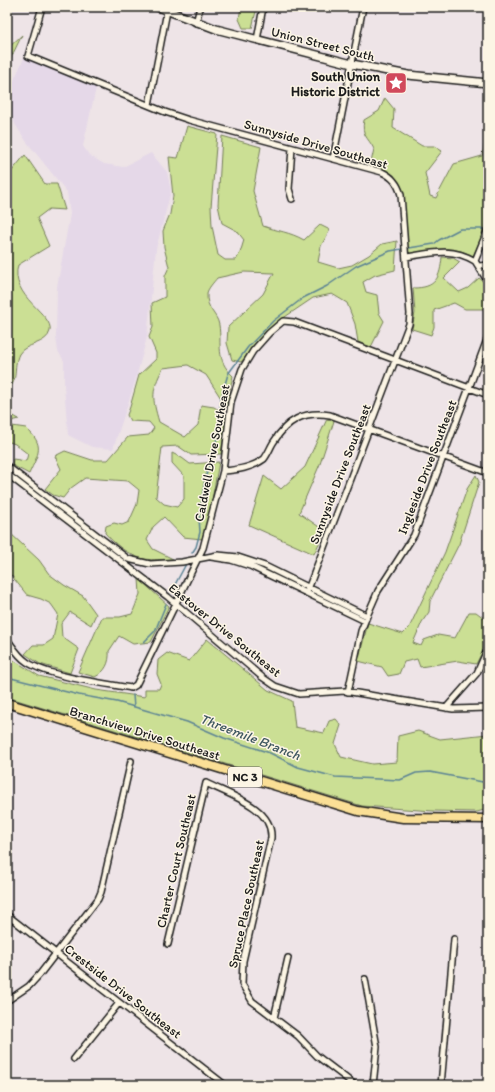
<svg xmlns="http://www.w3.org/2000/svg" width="495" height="1092" font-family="Itim,sans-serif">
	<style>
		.built { fill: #e5d8e8 }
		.green { fill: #cbdf94; stroke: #747e58 }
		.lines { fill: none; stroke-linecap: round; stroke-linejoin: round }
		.stream { stroke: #5a8294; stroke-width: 1.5 }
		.street-casing { stroke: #1c1c1c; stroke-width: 8 }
		.secondary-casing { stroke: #1c1c1c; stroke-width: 10 }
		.primary-casing { stroke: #1c1c1c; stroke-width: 11 }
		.street { stroke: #fcf5e5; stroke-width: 5 }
		.secondary { stroke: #fcf5e5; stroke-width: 7 }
		.primary { stroke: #fadf96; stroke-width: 8 }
		.labels { text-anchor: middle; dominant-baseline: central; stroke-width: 3; stroke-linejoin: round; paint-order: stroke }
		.shield { fill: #fcf5e5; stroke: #5f5d58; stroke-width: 1 }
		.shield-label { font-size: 12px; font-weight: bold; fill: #1c1c1c }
		.street-label { font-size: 13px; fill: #1c1c1c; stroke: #fcf5e5 }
		.poi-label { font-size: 13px; font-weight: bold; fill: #1c1c1c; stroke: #fcf5e5; text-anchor: end }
		.water-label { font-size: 14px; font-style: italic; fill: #405862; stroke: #fcf5e5 }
	</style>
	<rect width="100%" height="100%" fill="#eee4e7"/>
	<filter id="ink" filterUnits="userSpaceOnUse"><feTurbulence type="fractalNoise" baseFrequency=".025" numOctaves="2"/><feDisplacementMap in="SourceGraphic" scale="8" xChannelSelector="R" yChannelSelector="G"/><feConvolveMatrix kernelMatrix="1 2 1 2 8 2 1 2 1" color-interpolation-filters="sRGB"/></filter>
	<g filter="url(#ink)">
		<!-- built -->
		<path class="built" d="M24,58L96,88L83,146L89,155L104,164L123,167L151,153L167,172L171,191L156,249L147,337L135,382L113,449L92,447L68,435L64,386V361L58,351L56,337L57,287L70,214L67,192L26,141L15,124L9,107V91Z"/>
		<!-- green -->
		<path class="green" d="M241,7H257L252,28H243L239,19Z
			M22,35L7,66V49Z
			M385,98L394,109L393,128L422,146H434L442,151L425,173L430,196L436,198L454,164L482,156L488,129V224L473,256C450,244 433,250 408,254L403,192L394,175L370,167L374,149C368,137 361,136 364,120L379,111Z
			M187,126L217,134L211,207L212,226L218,255L225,260H236L240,253L244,240L237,231L222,223L218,205L222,136L261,147L253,191L263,226C277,231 290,232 304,240L320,225L330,230L321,246L318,262L338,268L352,265L369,255L382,244L397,241L395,270L375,275L363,282L366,292L377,295L379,313L384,321L371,347L358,342L355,324L347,303L332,294L313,298L273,325L241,362L232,360L227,343L228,327L263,294L274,273L244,272L217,278C214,282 208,288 207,293C206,310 217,313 219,325C222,345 215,359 233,376L226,406L206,375L188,365L163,368C151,391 152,398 159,422L185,437L198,425L201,405L214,407L227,415L221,454L191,455L178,446L162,447L156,497L164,504L177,507L184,499V476L172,463V453L182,458L190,464L219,462L209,516L202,539L183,537L164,517L153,527L147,540L153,549L173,559C149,560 141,562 121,548C115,543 110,539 105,533L106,526L114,523L122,525L129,522L137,504L139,490L128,481L85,478L71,488L63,498L53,495L45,489L61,469L55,456L65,451L92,460H108L128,437L149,435L154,428L149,422L130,421L127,415L130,407L139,375L156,359V353L149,337L153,327L152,303L165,297V276L169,267L164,247L163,231L170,214L173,196L169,157L178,158Z
			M25,155L45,184H57L65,210L49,209L37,218L49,246L18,265C9,297 54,314 50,331C47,345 25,343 19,354C12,369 20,378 7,391V177Z
			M442,257L453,258L460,262L444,278L459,292L468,288L479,278C490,286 488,297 488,309H465L454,303L434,310V327L431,335L412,329L415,313L413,288C436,288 440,278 442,257Z
			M7,407L10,414L19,419L10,421L12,426L26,428C45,446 39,452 29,474L12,465L13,459L26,461L28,454L15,444L7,441Z
			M327,419L334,421L320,464L299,513L325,531L314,554L249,525L264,476L281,489L305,467Z
			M476,475L479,482L459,544L430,601L429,612L422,622L413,643L421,646L424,640L438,635L455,638L469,612H476L488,621V641L476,664L458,661L420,667L417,659L404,662L399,674L388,676L382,667L358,661L368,623L403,634L409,628L445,552L467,489Z
			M7,528L10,533L39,560L49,574L64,585L83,596L96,614L91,625L70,612L61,624L62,637L79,649L70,673L40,664L25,654L33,645H44L53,639L58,614L51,604L41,599L27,595L11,575L7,573Z
			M139,579L169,606L151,642L133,644L119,636L109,651C110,663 105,672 95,677L78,672L102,617H120L132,614L140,594Z
			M207,639L268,690L292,701L295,727L324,733L329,721L336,719L341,725L335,744L341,757L372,764L397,762L398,736L418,731L440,739L488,734V809L477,812L433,811L362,806L7,697V656L39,676L96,690L145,697V689H159L161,684L157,674L158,660L167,653L189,661Z"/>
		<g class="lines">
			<!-- stream -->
			<path class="stream" d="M409,248L434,244L439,240L460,229H484
				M7,265L10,289L7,324
				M192,553L196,547L200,532L199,518L205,479L218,435L221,398L228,374L248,347L273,321L303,298L327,286L356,266L390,251L402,249
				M171,592L186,564
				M144,642L155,631L166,604
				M7,677L79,695L117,702L187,722L224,738L270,753L298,767L335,777L400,780L416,773L430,772L488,783
				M133,695L134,707"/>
			<!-- street casing -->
			<g class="street-casing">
				<path id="street" d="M42,7L28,56L165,112L189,120L382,172C393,177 398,184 401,195L410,314L409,324L307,592
					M196,23L200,7
					M257,40L263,7
					M149,105L167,11
					M292,148L289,189L292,199
					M333,159L363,7
					M488,229L475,261L488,282
					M406,257C432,253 451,247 475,261
					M479,266L488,265
					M7,466L128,559L150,564L182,562L218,555L238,557L265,566L367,616
					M223,471C237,470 252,468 264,459C268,454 270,448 273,443C287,420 303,411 330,415L488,473
					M7,474L168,597L262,677L275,686L299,694L345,691L453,709L488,708
					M211,557L231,560L250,566L365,621
					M7,639C13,647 18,656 27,662C49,677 103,683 131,688L136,685L203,548L223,471L231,402L242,369L253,351L269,333L283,321L294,322L488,395
					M348,692L361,631L367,616L378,591L414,535L488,337
					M446,708L477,673L488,648
					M7,915L225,1085
					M168,944L206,783C229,795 273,807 271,838L243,961L242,984L252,1001L298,1036L317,1056L355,1085
					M365,979L377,1047L373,1085
					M7,1001L29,986L40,974L98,899L101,892L131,761
					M274,1018L288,958
					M74,1059L119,1003
					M441,1085L454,939"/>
			</g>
			<!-- secondary casing -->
			<g class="secondary-casing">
				<path id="secondary" d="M158,7L216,29L352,64L408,75L488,83"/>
			</g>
			<!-- primary casing -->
			<g class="primary-casing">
				<path id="primary" d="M7,703L358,811L403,818L488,819"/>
			</g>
			<!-- street -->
			<use href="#street" class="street"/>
			<!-- secondary -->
			<use href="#secondary" class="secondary"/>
			<!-- primary -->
			<use href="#primary" class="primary"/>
		</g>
	</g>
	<!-- icons -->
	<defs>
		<g id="sight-square" transform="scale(1.15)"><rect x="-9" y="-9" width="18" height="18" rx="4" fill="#d1495b" stroke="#fcf5e5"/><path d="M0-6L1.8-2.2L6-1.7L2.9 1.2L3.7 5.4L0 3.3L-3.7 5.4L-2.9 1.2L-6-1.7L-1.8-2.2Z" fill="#fff"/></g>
	</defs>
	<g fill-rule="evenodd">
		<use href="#sight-square" x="396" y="83"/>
	</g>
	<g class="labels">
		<!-- shield labels -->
		<rect class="shield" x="228" y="767" width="34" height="20" rx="3"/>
		<g class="shield-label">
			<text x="245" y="777">NC 3</text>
		</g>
		<!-- street labels -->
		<g class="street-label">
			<text transform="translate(323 44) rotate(14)">Union Street South</text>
			<text transform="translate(316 144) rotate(16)">Sunnyside Drive Southeast</text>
			<text transform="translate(212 453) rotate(-79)">Caldwell Drive Southeast</text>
			<text transform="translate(427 467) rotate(-69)">Ingleside Drive Southeast</text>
			<text transform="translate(340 474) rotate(-69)">Sunnyside Drive Southeast</text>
			<text transform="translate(225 630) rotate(39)">Eastover Drive Southeast</text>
			<text transform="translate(145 733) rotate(17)">Branchview Drive Southeast</text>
			<text transform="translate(176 861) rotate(-77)">Charter Court Southeast</text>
			<text transform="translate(246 904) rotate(-78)">Spruce Place Southeast</text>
			<text transform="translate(123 991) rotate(38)">Crestside Drive Southeast</text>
		</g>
		<!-- poi labels -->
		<g class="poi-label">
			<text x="380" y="76">South Union<tspan x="380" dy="15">Historic District</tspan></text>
		</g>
		<!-- water labels -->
		<g class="water-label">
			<text transform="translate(250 737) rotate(21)">Threemile Branch</text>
		</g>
	</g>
	<!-- margin -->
	<rect width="495" height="1092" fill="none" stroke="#fcf5e5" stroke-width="24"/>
	<rect x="12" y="12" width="471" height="1068" fill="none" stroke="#1c1c1c" stroke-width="1.5" filter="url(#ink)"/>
</svg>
